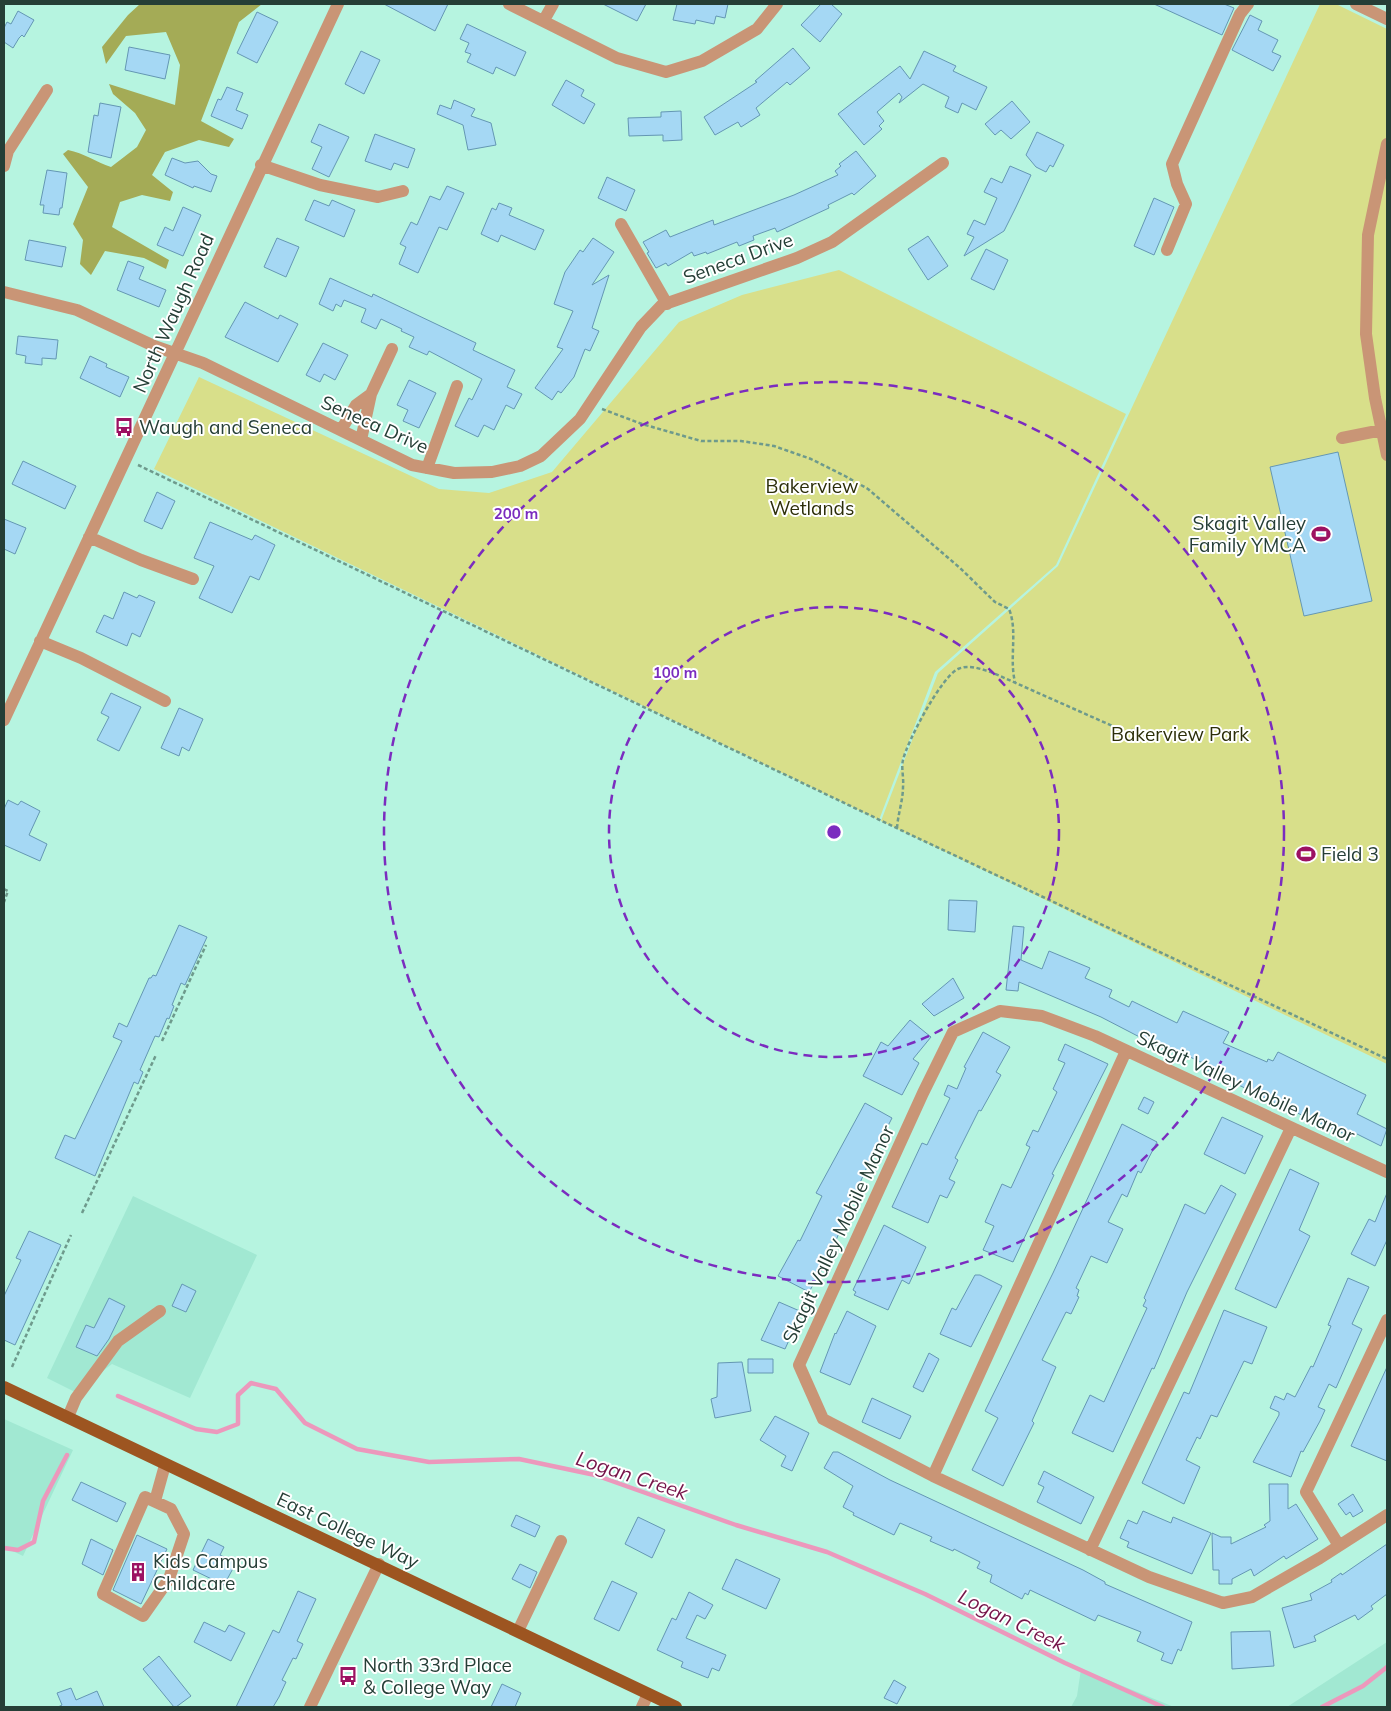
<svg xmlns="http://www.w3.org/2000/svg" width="1391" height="1711" font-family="Mulish,sans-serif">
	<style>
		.built { fill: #a1e8d2 }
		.green { fill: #d8df8a }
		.forest { fill: #a4ab56 }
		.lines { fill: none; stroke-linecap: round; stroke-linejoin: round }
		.stream { stroke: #ec98bc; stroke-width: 4.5 }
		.building { fill: #a5d8f4; stroke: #6497b3 }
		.path { stroke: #6e9a8c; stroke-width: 2.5; stroke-dasharray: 4 2.5; stroke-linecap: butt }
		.minor { stroke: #c99576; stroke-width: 12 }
		.major { stroke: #9d5521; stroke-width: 12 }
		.ring { fill: none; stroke: #7b2cbf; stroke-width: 2.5; stroke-dasharray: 9 6 }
		.labels { text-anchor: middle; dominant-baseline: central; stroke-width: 4; stroke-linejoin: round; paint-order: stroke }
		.street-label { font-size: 19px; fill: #253e36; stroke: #fff }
		.poi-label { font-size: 19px; fill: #253e36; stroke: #fff; text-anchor: start }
		.park-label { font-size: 19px; fill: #2c2e09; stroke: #fff }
		.water-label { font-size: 20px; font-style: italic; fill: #751449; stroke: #fff }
		.centre { fill: #7b2cbf; stroke: #fff; stroke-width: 2.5 }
		.ring-label { font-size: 15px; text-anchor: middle; font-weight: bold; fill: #7b2cbf; stroke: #fff; stroke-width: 4; stroke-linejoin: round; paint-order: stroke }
	</style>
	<rect width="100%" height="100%" fill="#b6f4e0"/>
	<!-- built -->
	<path class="built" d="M133,1196L257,1255L190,1398L112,1364L75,1392L47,1378Z
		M4,1419L73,1450L23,1556L4,1547Z
		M1387,1642V1707H1287Z
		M1081,1669L1174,1707H1071L1077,1696Z"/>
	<!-- green -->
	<path class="green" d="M1320,4H1336L1387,29V1064L881,821L938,673L1058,566Z
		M839,270L1126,414L1056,565L935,672L879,820L154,469L199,377L439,489L489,493L552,472L679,322L742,295Z"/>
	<!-- forest -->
	<path class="forest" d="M140,4H262L239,22L201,121L234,139L229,147L199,140L165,152L152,175L173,192L170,201L142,195L120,202L112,227L169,260L166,269L144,258L105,251L91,275L80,264L83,240L73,224L88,187L63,154L68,150C84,153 96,162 111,167L137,147L146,130L135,113L113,94L109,84L175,105L180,65L166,32L126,36L106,64L102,47L128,15Z"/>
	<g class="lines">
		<!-- stream -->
		<path class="stream" d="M118,1396L196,1429L217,1432L238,1424V1395L251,1383L276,1389L305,1423L357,1449L429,1462L519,1459L595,1475L736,1525L827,1552L925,1594L1065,1663L1163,1707
			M4,1548L18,1550L34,1542L43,1501L67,1455
			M1322,1707L1363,1686L1387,1667"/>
	</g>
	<!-- building -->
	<path class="building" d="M384,4H448L435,31Z
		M603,4H646L637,21Z
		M677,4H728L725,18L716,16L714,24L696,20L695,24L673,20Z
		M821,4H831L842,14L820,42L801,25Z
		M1154,4H1224L1234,8L1222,35Z
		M18,11L34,20L24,37L22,35L19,38L13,48L4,42V28L7,22L11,24Z
		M257,12L278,22L257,63L237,53Z
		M1250,15L1262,21L1258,30L1278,40L1272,52L1281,56L1273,71L1232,50Z
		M467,24L526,52L515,76L496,67L493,74L467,62L471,54L465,52L469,43L460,39Z
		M129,47L170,55L165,79L125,70Z
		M793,48L810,68L790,85L787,82L756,108L760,115L741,127L738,122L715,135L704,117L757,82L755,81Z
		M361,51L380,60L364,94L345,84Z
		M924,51L956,66L953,71L987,87L976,110L962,103L958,113L945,107L949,97L923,84L899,103L902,97L899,93L877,112L884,121L879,126L882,129L864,145L838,114L900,66L910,79Z
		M566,80L584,90L581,96L595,104L584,124L552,105Z
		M227,87L243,93L236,110L248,115L242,129L211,116L218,99L221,100Z
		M454,100L475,109L471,116L491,123L496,145L468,150L463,125L437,114L440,105L451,109Z
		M1012,101L1030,122L1011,139L1001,130L995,135L985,124Z
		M100,103L121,107L111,158L88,152L94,115L98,116Z
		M681,111L682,140L663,141V135L629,136L628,118L661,117V112Z
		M319,124L349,137L329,177L312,169L322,147L311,142Z
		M1037,132L1064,145L1053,167L1050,165L1046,172L1036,167L1026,155Z
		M375,134L415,149L408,168L394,163L391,170L365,161Z
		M856,151L876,176L854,195L852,193L828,205L829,208L777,232L775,228L753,236L754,240L739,246L737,242L707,254L706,252L694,256L692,252L668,266L666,263L656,268L647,253L649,252L643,242L666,230L670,237L713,220L714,225L794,195L838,175L835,171L841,166L839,164Z
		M172,158L185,163L198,161L211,174L217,176L211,192L194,186L193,188L165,175Z
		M1010,166L1031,175L1016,207L1004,231L964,256L974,237L967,234L974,220L985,225L997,198L984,192L991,178L1002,183Z
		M47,170L67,173L62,208H60L59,215L43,213L44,205H40Z
		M607,177L635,190L626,211L598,198Z
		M447,186L464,193L447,230L439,227L418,273L399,264L406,247L400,244L411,222L417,225L430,196L440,200Z
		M1154,198L1174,207L1154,255L1134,246Z
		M314,200L329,206L332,200L355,210L344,237L305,220Z
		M499,203L512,208L509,215L544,230L535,250L501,235L498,242L481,234L492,208L496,210Z
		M183,207L201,215L183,256L157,245L165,227L173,231Z
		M928,236L948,266L928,280L908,249Z
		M277,238L299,247L286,277L264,267Z
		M593,238L614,252L592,285L609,275L592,328L599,331L590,351L585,349L574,377L561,393L558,391L552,400L535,388L563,349L557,347L573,311L554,304L565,272L580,250L583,252Z
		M29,240L66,247L62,267L25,260Z
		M986,249L1008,260L994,290L971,279Z
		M128,261L144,267L139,279L166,290L159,307L117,290Z
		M330,278L372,297L373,294L476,343L473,350L515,370L507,387L522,394L514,409L506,405L494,430L484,425L478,437L455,426L469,398L472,400L482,379L429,351L427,355L409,347L414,337L401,331L402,329L381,319L376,329L361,322L366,309L344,300L341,307L336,304L333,311L319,304Z
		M245,302L278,319L280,315L298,324L278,362L225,337Z
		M18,336L58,340L56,359L42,358V365L25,363L26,356L16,354Z
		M323,343L348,355L335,380L324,374L320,382L306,375Z
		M90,356L107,364L106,367L129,377L120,397L80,378Z
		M409,380L436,393L419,428L403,421L408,410L397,405Z
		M1338,452L1372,601L1304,616L1270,467Z
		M23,461L76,486L65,509L12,484Z
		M157,492L175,501L162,529L144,521Z
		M4,519L26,528L15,554L4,549Z
		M210,522L252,540L255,535L275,545L259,580L250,576L232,613L199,598L214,566L194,558Z
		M124,592L137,598L139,595L155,602L140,637L132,633L127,646L96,632L104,615L113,619Z
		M111,693L141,707L119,751L97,740L109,717L101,713Z
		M179,708L203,719L189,751L182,747L179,756L161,748Z
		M8,800L18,805L21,801L40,811L29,835L47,844L40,861L4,845V809Z
		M949,900L977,901L975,932L948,930Z
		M179,925L207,937L185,985L181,983L172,1005L174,1006L169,1019L167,1018L159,1037L155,1036L140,1070L143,1072L138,1084L134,1082L95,1176L55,1158L65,1135L75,1139L122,1041L113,1037L119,1023L127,1027L149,978H151L153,975L156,976Z
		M1013,926L1024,927L1021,960L1042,969L1049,951L1090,968L1085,978L1112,990L1109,997L1129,1007L1132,1001L1177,1023L1183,1011L1229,1032L1223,1043L1267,1062L1268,1059L1273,1061L1278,1052L1366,1095L1357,1114L1387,1129L1381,1146L1349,1130L1347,1135L1295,1112L1201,1067L1203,1063L1179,1052L1178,1054L1155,1045L1101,1017L1019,982L1018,991L1006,990Z
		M953,978L964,998L934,1016L922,1004Z
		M910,1020L931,1037L913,1059L919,1063L902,1095L863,1076L881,1042L888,1046Z
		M983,1032L1010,1047L996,1072L1001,1075L981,1111L979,1110L955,1158L958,1160L949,1179L955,1182L947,1198L940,1195L928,1223L892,1207L922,1143L927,1145L950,1098L944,1095L948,1085L957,1089L966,1068L964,1067Z
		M1065,1044L1108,1064L1052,1174L1054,1175L1013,1262L983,1250L994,1226L985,1222L1002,1184L1011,1188L1030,1147L1026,1145L1033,1130L1038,1132L1057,1092L1053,1089L1065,1063L1058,1060Z
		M1144,1097L1154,1102L1148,1114L1138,1109Z
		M865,1103L892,1118L865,1171L829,1257L809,1292L778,1276L798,1240L800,1241L822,1196L816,1193Z
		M1222,1117L1263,1136L1245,1174L1204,1154Z
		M1122,1124L1157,1142L1141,1173L1138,1171L1127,1197L1122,1194L1108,1222L1123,1229L1107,1263L1091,1256L1076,1288L1079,1290L1077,1296L1079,1297L1071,1314L1066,1312L1042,1360L1056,1367L1032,1421L1034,1423L1003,1486L972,1470L998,1418L985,1411L1053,1273Z
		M1290,1169L1319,1183L1299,1230L1310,1236L1276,1308L1235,1289Z
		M1221,1185L1236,1194L1187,1292L1154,1369L1152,1368L1113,1452L1072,1433L1090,1395L1104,1402L1147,1308L1143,1306L1146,1300L1144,1298L1185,1204L1205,1214Z
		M1387,1193V1240L1375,1266L1351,1254L1369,1219L1375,1222Z
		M884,1225L926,1247L909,1284L902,1280L888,1310L854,1295L856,1292L853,1290Z
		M29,1231L61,1245L15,1345L4,1340V1296L21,1260L16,1258Z
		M975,1275H980L1002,1286L971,1347L940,1334L952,1308L956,1310Z
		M1348,1278L1369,1287L1352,1324L1362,1329L1336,1388L1329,1384L1318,1407L1325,1410L1320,1421L1303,1452L1301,1451L1291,1477L1253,1462L1279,1415V1412L1270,1408L1275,1396L1284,1400L1287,1393L1295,1397L1311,1366L1313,1367L1331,1326L1328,1325Z
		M182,1284L196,1291L186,1312L172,1306Z
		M109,1298L125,1306L109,1339L97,1356L76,1347L86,1325L94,1328Z
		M779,1302L802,1312L785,1349L761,1340Z
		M1224,1310L1267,1327L1252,1364L1244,1361L1217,1417L1211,1415L1200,1439L1197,1437L1186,1460L1200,1467L1184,1504L1142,1483L1184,1392L1189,1394Z
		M847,1311L876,1326L850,1385L820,1372L835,1333L836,1334Z
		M929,1353L939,1359L923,1392L913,1387Z
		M748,1359H773V1373H748Z
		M742,1362L751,1411L715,1418L711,1399L717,1397L718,1363Z
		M1387,1367V1461L1351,1446Z
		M872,1398L911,1416L900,1439L862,1422Z
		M775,1416L809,1433L792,1471L781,1466L786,1456L760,1440Z
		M833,1452H838L890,1480L1083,1570L1105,1582V1584L1192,1622L1181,1651L1178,1649L1172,1664L1161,1660L1164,1653L1137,1641L1141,1632L1098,1615L1095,1621L1030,1590L1028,1595L1025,1593L1022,1599L990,1582L992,1575L977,1568L980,1562L954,1549L953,1551L930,1541L932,1537L900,1523L894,1535L853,1515L854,1513L843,1507L853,1486L824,1468Z
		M1044,1471L1094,1497L1081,1524L1037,1502L1044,1487L1038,1484Z
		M81,1482L126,1503L117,1522L72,1500Z
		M1269,1484H1288V1509L1296,1504L1318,1539L1286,1559L1284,1556L1254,1576L1251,1569L1232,1579V1584H1219V1570H1213L1212,1533L1221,1537H1231V1544L1266,1527L1264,1525L1270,1521Z
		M1353,1494L1363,1511L1353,1517L1350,1512L1346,1515L1338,1504Z
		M1143,1511L1171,1523L1173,1517L1211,1533L1192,1574L1127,1547L1129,1542L1120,1538L1128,1520L1137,1524Z
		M516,1515L540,1526L535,1537L511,1526Z
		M638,1517L665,1530L652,1558L625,1544Z
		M137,1535L167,1549L141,1604L113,1590Z
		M91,1539L113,1550L103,1575L82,1564Z
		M208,1539L224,1547L220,1555L236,1563L224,1585L193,1570Z
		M1387,1544V1594L1371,1606L1373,1609L1358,1620L1355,1615L1314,1636L1316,1641L1294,1648L1282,1608L1312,1600L1310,1594L1332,1582L1331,1580L1341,1573L1342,1575Z
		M736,1559L780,1579L766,1609L722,1589Z
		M520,1564L537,1572L530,1588L512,1579Z
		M612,1581L637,1593L619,1631L594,1619Z
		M298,1591L316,1599L297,1641L303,1644L296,1659L293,1658L282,1680L286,1682L279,1697L273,1707H236L273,1630L279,1633Z
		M689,1592L713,1605L705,1619L697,1615L686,1638L726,1655L719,1671L712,1668L708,1678L681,1667L683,1662L657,1650L672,1618L676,1620Z
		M204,1622L225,1632L229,1625L245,1633L231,1661L194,1642Z
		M1270,1631L1274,1666L1232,1669L1231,1632Z
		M159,1656L191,1696L176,1707H174L143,1669Z
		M894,1680L906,1687L897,1704L884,1698Z
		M502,1684L521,1693L515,1707H491Z
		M71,1688L76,1700L97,1691L104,1707H58L62,1705L57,1693Z"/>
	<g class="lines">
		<!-- path -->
		<path class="path" d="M602,409L642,424L701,441H741L774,446L811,459L845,476L868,489L960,568L995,602L1009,609C1018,631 1009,658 1015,682
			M138,465L907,833L1387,1059
			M897,828C898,814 903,800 903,787C904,778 901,768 903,760C907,742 941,677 958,669C969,664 980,669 991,672L1126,732L1132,730L1155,738L1163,734
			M4,889L8,891L4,902
			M162,1041L206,945
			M82,1213L156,1055
			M12,1367L71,1235"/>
		<!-- minor -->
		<path class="minor" d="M509,4L617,58L666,72L702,61L757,29L777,4
			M1356,4L1387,19
			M544,20L553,4
			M1387,144L1368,235L1366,334L1375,398L1387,455
			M261,165L320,185L378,197L403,191
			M4,166L8,151L47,90
			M621,224L667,304
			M1167,250L1186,204L1177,184L1172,164L1240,14L1248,4
			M4,292L77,310L154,346L203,363L412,465L454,473L492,472L520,466L541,456L580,419L641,327L662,305L797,258L832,242L943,163
			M341,430L356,405L371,394
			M1342,438L1382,430
			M361,440L371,394L392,349
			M427,468L457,386
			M89,537L141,560L193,579
			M40,641L81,658L165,701
			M4,720L338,4
			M1387,1172L1095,1036L1042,1016L1000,1011L953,1032L923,1093L799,1365L823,1419L933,1476L1149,1577L1223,1603L1252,1597L1320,1558L1387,1515
			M68,1417L76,1398L118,1341L160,1311
			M933,1476L1126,1051
			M145,1497L171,1509L184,1534L169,1579L143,1616L103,1594Z
			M155,1501L165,1465
			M1338,1544L1306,1492L1387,1320
			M1090,1550L1291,1128
			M518,1631L561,1541
			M310,1707L379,1564
			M642,1707L648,1694"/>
		<!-- major -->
		<path class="major" d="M4,1387L676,1707"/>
	</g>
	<!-- distance rings -->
	<g class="ring">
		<circle cx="834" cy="832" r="225"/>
		<circle cx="834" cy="832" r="450"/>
	</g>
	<!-- icons -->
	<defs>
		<g id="bus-bare" transform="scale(1.5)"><path d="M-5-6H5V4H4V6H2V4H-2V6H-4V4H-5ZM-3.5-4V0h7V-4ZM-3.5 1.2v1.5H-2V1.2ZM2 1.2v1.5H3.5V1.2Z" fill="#9c1262" stroke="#fff" stroke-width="2.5" paint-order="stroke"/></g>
		<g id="stadium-bare" transform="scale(1.5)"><path d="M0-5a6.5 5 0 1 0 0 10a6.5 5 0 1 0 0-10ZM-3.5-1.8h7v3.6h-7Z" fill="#9c1262" stroke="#fff" stroke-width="2.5" paint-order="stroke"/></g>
		<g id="building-bare" transform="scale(1.5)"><path d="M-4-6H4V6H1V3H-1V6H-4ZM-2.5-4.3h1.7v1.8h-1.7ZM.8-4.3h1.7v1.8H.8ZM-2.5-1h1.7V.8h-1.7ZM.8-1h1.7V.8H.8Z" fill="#9c1262" stroke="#fff" stroke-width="2.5" paint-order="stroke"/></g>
	</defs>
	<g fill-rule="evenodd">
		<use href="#bus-bare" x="124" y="427"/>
		<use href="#stadium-bare" x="1321" y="534"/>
		<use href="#stadium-bare" x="1306" y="854"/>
		<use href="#building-bare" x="138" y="1572"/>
		<use href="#bus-bare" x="348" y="1676"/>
	</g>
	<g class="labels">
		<!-- street labels -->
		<g class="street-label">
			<text transform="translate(738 258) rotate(-20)">Seneca Drive</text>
			<text transform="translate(173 313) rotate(-66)">North Waugh Road</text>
			<text transform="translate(375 424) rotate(24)">Seneca Drive</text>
			<text transform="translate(1246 1086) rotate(25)">Skagit Valley Mobile Manor</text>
			<text transform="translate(838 1234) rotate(-65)">Skagit Valley Mobile Manor</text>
			<text transform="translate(348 1530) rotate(25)">East College Way</text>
		</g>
		<!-- poi labels -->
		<g class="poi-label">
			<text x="139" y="427">Waugh and Seneca</text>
			<text x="1306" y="523" text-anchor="end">Skagit Valley<tspan x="1306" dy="22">Family YMCA</tspan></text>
			<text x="1321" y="854">Field 3</text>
			<text x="153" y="1561">Kids Campus<tspan x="153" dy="22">Childcare</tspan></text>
			<text x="363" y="1665">North 33rd Place<tspan x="363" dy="22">&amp; College Way</tspan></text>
		</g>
		<!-- park labels -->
		<g class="park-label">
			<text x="812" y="486">Bakerview<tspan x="812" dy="22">Wetlands</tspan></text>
			<text x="1180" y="734">Bakerview Park</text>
		</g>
		<!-- water labels -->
		<g class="water-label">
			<text transform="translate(632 1475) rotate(18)">Logan Creek</text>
			<text transform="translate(1012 1620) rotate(26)">Logan Creek</text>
		</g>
	</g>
	<circle cx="834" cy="832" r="8" class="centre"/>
	<g class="ring-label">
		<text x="516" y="519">200 m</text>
		<text x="675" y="678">100 m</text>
	</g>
	<!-- border -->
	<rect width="1391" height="1711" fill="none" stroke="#253e36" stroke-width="10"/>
</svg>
